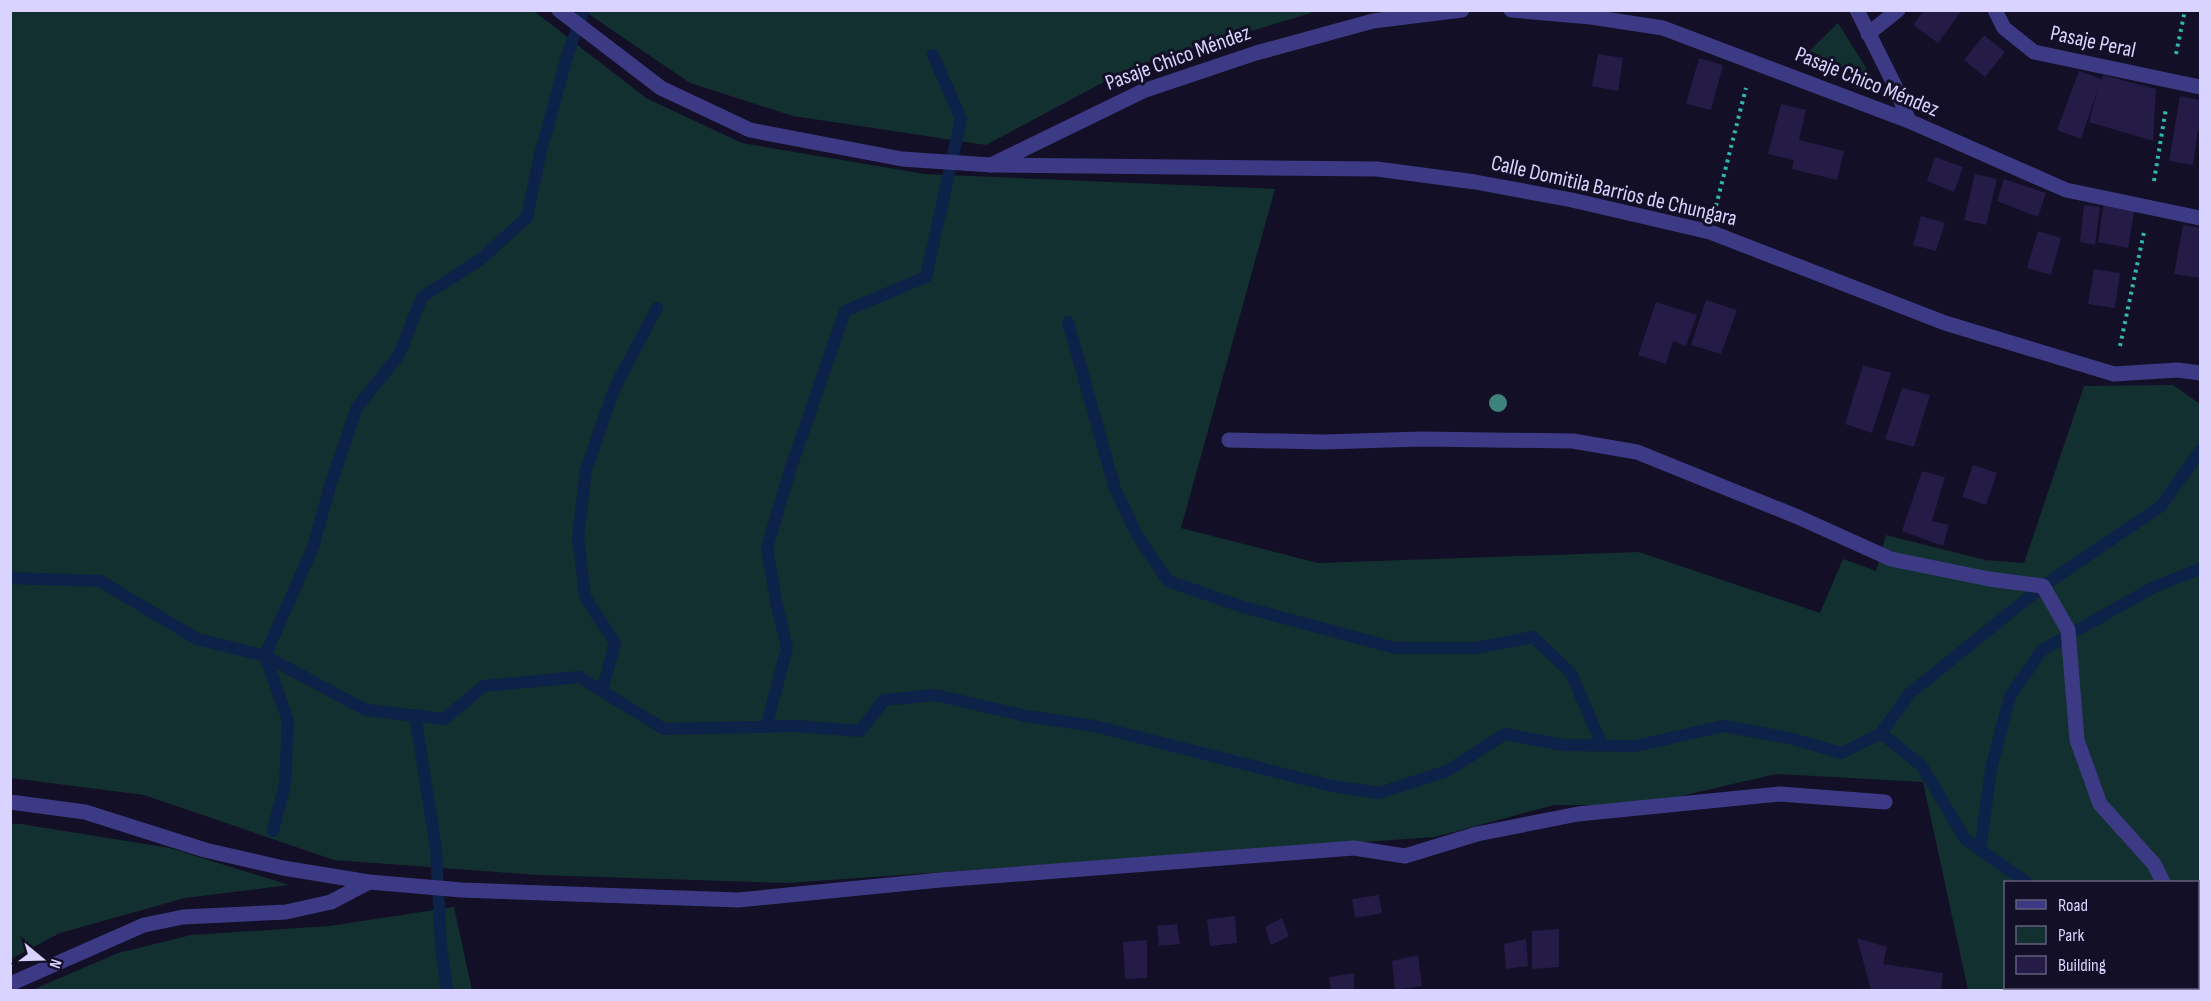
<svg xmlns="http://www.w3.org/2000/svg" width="2211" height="1001" font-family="'Sofia Sans Condensed',sans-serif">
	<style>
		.green { fill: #12302f; fill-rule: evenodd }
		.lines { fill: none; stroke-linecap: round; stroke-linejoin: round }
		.stream { stroke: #0c2248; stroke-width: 12 }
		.building { fill: #241b47 }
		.path { stroke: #2fb8b0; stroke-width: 4; stroke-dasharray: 3 4.5; stroke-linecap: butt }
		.lane { stroke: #3d3a85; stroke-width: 15 }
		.street { stroke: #3d3a85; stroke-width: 15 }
		.tree { fill: #3d827b }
		.labels { text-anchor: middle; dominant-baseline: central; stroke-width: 6; stroke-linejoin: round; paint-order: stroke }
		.street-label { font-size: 22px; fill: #d9d4ff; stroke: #130f26 }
	</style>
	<rect width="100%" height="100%" fill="#130f26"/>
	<!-- green -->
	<path class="green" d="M1310,10L1311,13L1134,66L986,145L793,116L690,83L584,11Z
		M11,11H534L646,98L742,143L925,174L1275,189L1181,528L1318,563L1639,552L1820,613L1843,559L1876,571L1886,535L1986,560L2024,563L2084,386L2173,385L2200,404V990H1968L1923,782L1776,774L1642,805H1554L1435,837L788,883L538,875L334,860L144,795L11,778ZM2006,882H2198V988H2006Z
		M1838,23L1882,93L1801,59Z
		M10,824H21L170,848L289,885L185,898L60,933L11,959Z
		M454,907L472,990H32L118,953L191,935L329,926Z"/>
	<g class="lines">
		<!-- stream -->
		<path class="stream" d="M1068,322L1115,489L1137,535L1168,581L1243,607L1395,648H1476L1533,637L1571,673L1602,745
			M10,578L100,581L197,639L265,656L366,710L444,719L484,686L579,677L664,729L797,726L860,731L884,700L935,695L1026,716L1094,726L1332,786L1379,793L1447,771L1505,734L1563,745L1636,746L1723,726L1789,738L1842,753L1881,733L1910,693L2043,586L2161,506L2200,451
			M602,691L615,643L585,597L578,537L586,470L615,387L657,308
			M415,715L436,848L441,947L447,990
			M766,727L787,648L776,601L767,548L790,470L845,311L926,277L961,119L933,55
			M1881,733L1922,766L1965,839L2026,882
			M273,831L285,784L288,720L265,656L313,547L331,483L357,407L399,355L422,297L481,259L527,217L540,155L568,53L584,10
			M1980,850L1991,769L2010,696L2042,650L2154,587L2200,569
			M2198,939L2200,937
			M2198,986L2200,988
			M2152,990L2153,988"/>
	</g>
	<!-- building -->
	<path class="building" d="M1924,10H1962L1938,43L1913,25Z
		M1984,35L2005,52L1985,77L1964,60Z
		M1598,54L1623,58L1618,91L1592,86Z
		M1699,58L1723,65L1711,110L1686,104Z
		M2079,71L2102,79L2103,75L2156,89L2153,141L2089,122L2098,89L2081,139L2057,130Z
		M2180,96L2200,100V130H2198L2193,165L2169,161Z
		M1781,104L1806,110L1799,140L1844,151L1837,180L1792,169L1794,160L1768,154Z
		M1935,157L1963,167L1954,192L1927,181Z
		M1975,174L1997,179L1986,225L1964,220Z
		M2004,179L2046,193L2038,217L1997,201Z
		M2104,202L2135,208L2128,248L2098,242Z
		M2084,205L2100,207L2095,245L2080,242Z
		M1921,216L1945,223L1936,251L1913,245Z
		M2183,225L2200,228V278L2174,274Z
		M2038,231L2061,238L2051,275L2027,268Z
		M2094,269L2120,273L2115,308L2088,304Z
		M1706,300L1737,310L1721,354L1691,345Z
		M1656,302L1697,315L1686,346L1673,341L1666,364L1638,355Z
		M1863,365L1891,373L1872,433L1845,424Z
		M1902,388L1930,395L1914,447L1885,439Z
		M1973,465L1997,473L1986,505L1962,497Z
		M1922,471L1945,477L1932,521L1949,525L1943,546L1902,531Z
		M1379,895L1382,913L1355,918L1352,899Z
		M1235,916L1237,943L1210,946L1207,919Z
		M1282,918L1289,936L1271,945L1265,927Z
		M1177,924L1180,944L1159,946L1157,926Z
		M1559,929V967L1532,969V931Z
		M1857,938L1887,947L1883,964L1943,973L1941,990H1871Z
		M1526,939L1528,966L1506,969L1504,944Z
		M1147,940V978L1125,979L1123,942Z
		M1418,955L1422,986L1395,990L1392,961Z
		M1354,973V990H1331L1329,977Z"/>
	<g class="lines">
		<!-- path -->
		<path class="path" d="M2176,54L2185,10
			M2154,181L2166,108
			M1716,206L1746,88
			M2120,346L2144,232"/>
		<!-- lane -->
		<path class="lane" d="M1511,10L1591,17L1663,28L1909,121L2066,190L2200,218
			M1857,10L1895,86L1909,121
			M1995,10L2004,28L2034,52L2200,87
			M1868,34L1898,10
			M991,165L1143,91L1256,53L1373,21L1462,10"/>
		<!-- street -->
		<path class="street" d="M559,10L661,88L750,130L902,159L991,165L1377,169L1475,182L1572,200L1710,232L1945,323L2114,374L2178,370L2200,373
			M1229,440L1323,442L1422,439L1573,441L1637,452L1798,517L1891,559L1989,579L2043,586L2068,630L2077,740L2100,804L2154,864L2163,882
			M10,802L85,812L205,850L283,868L369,882L462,890L738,900L940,880L1354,848L1405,856L1477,834L1578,814L1780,794L1885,802
			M10,984L144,925L183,917L286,912L331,902L369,882
			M2175,990L2176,988"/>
	</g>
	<!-- trees -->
	<circle class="tree" cx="1498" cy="403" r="9"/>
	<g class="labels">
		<!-- street labels -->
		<g class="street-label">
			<text transform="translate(2093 42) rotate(12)">Pasaje Peral</text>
			<text transform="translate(1178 58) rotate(-20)">Pasaje Chico Méndez</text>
			<text transform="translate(1867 82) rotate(22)">Pasaje Chico Méndez</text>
			<text transform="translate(1614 191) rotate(13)">Calle Domitila Barrios de Chungara</text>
		</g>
	</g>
	<!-- border -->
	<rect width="2211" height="1001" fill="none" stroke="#d9d4ff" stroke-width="24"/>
	<!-- legend -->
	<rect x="2004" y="881" width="195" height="108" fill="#130f26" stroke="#625e7d" stroke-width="1.5"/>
	<rect x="2016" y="900" width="30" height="9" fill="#3d3a85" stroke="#625e7d" stroke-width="1.5"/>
	<text x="2058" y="911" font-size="18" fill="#d9d4ff">Road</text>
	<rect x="2016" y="926" width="30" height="18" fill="#12302f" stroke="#625e7d" stroke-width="1.5"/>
	<text x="2058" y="941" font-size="18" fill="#d9d4ff">Park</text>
	<rect x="2016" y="956" width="30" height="18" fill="#241b47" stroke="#625e7d" stroke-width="1.5"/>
	<text x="2058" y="971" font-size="18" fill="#d9d4ff">Building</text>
	<!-- north arrow -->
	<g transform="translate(42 959) rotate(109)" stroke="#130f26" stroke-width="4.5" paint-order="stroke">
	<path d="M0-4.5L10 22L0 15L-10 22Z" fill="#d9d4ff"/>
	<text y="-9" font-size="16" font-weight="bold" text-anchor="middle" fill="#d9d4ff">N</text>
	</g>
</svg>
